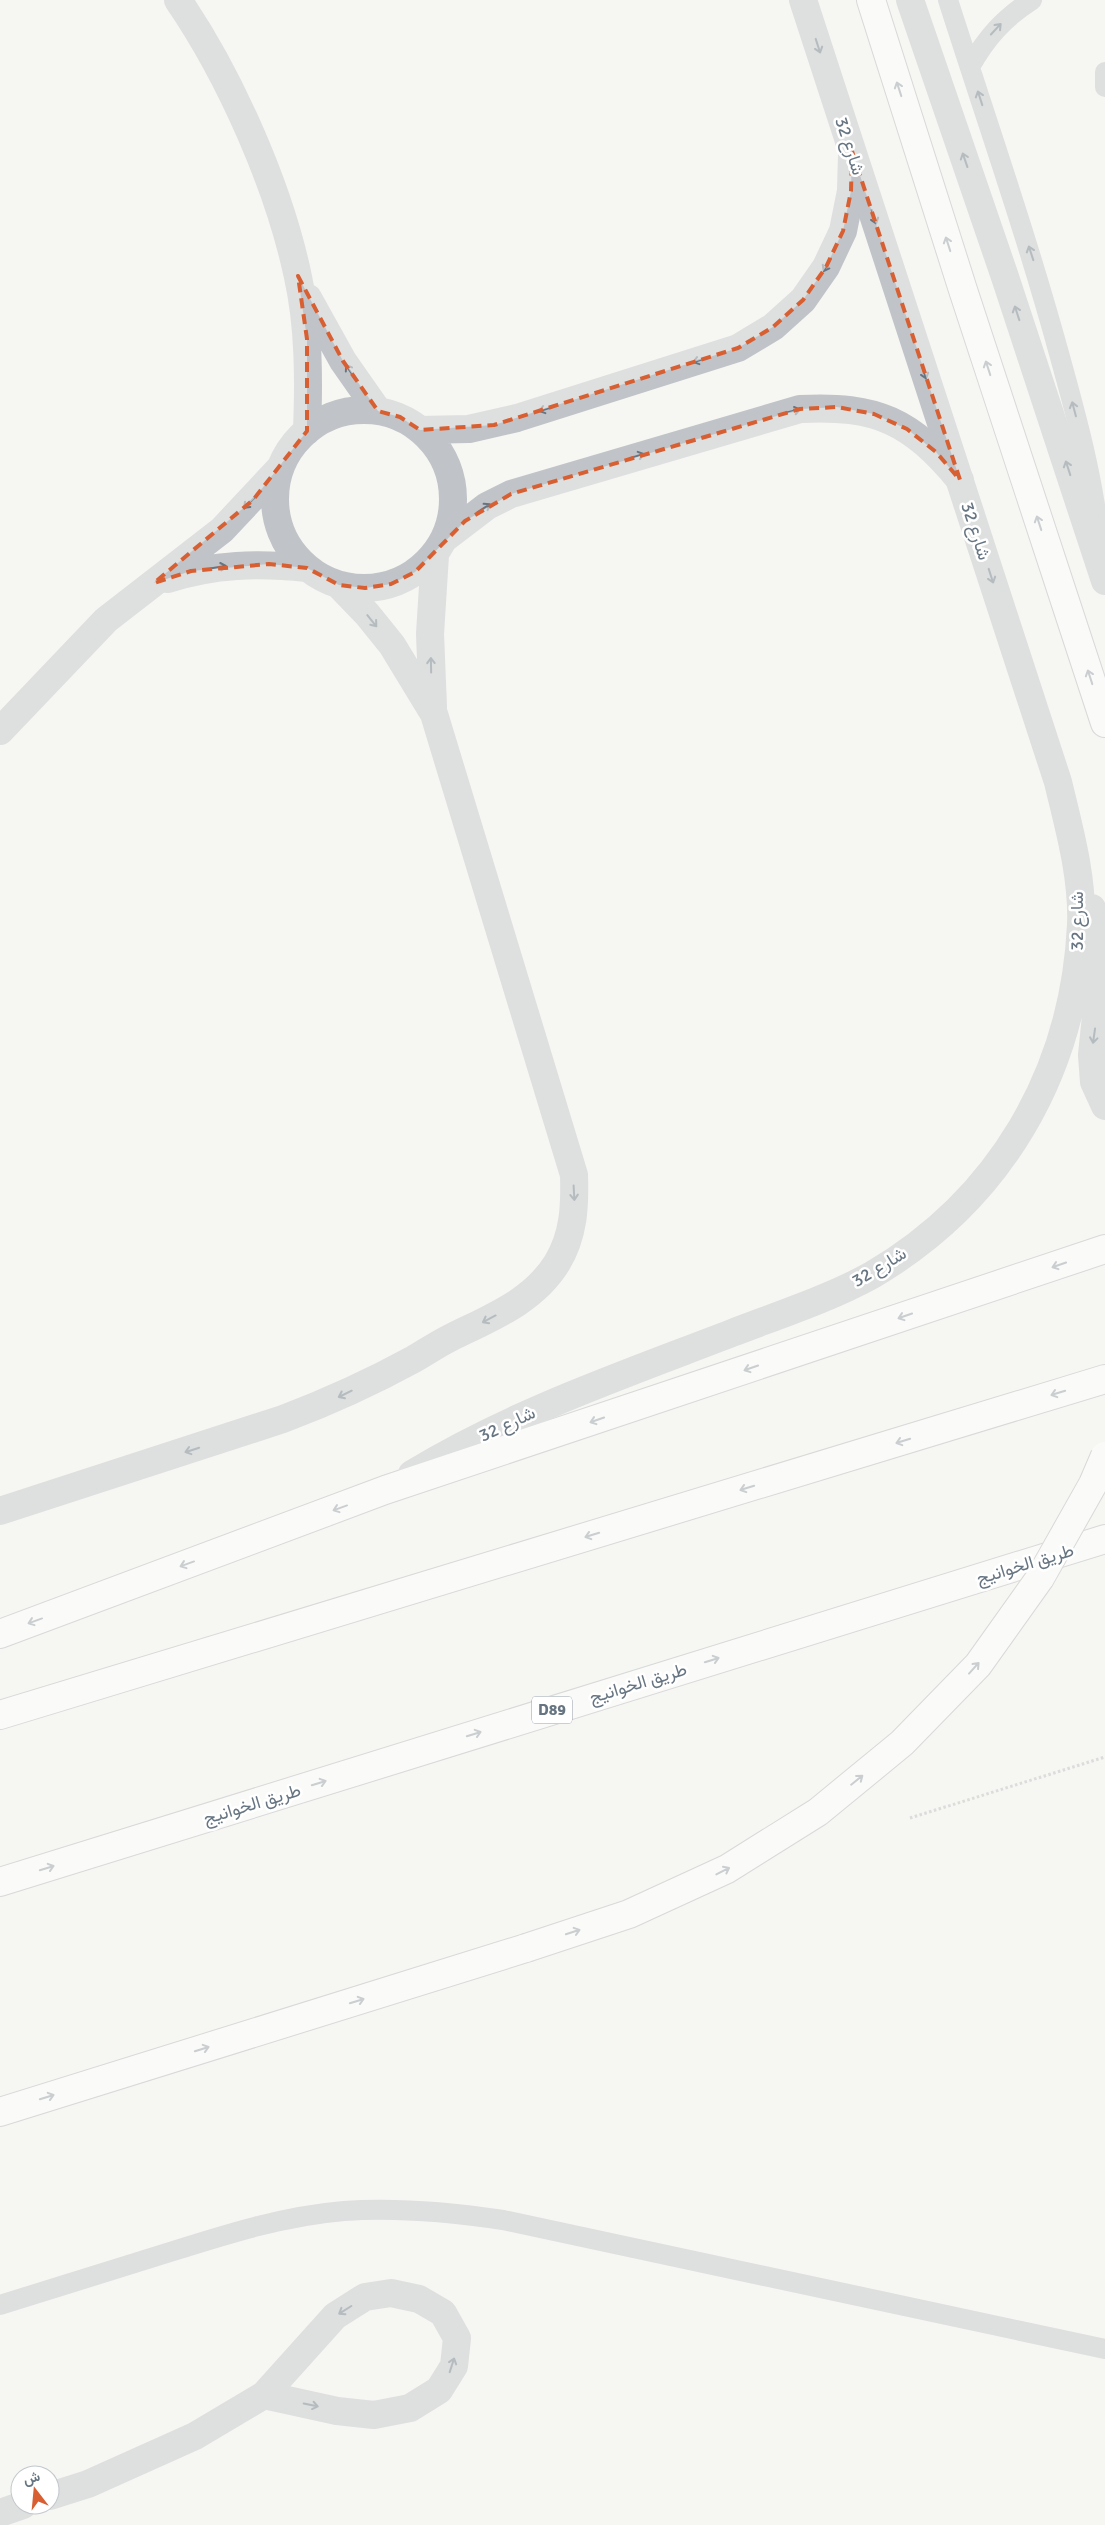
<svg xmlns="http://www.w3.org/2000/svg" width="1105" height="2525" font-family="Signika,Vazirmatn,sans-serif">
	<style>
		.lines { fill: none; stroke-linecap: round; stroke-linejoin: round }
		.trunk-casing { stroke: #b3b6b9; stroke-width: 30 }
		.path { stroke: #babcbf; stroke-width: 3; stroke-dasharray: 2.5 2.5; stroke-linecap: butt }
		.service { stroke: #c0c3c7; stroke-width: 20 }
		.minor { stroke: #c0c3c7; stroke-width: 28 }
		.tertiary { stroke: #c0c3c7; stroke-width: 28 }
		.trunk { stroke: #fff; stroke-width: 28 }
		.trunk-bridge-casing { stroke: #b3b6b9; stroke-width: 30; stroke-linecap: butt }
		.trunk-bridge { stroke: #fff; stroke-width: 28 }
		.oneway { stroke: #677582 }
		.oneway2 { stroke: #959ea8 }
		.marked { fill: none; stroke: #d85f31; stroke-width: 4; stroke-dasharray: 10 6; stroke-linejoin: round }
		.labels { text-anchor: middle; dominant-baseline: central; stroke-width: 5; stroke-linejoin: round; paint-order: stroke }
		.shield { fill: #fff; stroke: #959ea8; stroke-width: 1 }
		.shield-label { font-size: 16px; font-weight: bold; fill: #677582 }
		.street-label { font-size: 18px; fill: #677582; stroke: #fff }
	</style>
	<rect width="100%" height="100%" fill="#f6f6f3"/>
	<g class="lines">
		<!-- trunk casing -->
		<g class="trunk-casing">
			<path id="trunk" d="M871,0L963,290L1105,723
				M0,1634L385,1490L1105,1249
				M0,1715L1105,1379
				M0,1882L1105,1539
				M0,2112L526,1948"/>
		</g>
		<!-- path -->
		<path class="path" d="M910,1818L1105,1757"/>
		<!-- service -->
		<path class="service" d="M948,0C986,119 1027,236 1060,357C1076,415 1092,473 1099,534
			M970,67C986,38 1004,18 1032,0
			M1105,72V87
			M0,2305C57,2287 114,2270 170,2252C227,2234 284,2216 344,2211C397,2207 450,2212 503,2220L1105,2349"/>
		<!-- minor -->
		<path class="minor" d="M178,0C230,76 279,186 298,277C309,327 309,380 307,431
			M308,298L343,361L378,411
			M275 499a89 89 0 1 1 178 0a89 89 0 1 1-178 0Z
			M420,430L469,429L517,418L738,348L773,327L803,300L826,267L843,231L851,191L852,155
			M445,538L487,506L511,494L800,409C877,405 911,421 960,480
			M168,579C214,564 259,563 307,568
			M433,707L430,634L435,555
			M0,731L106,620L222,530L280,468
			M0,1511L283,1419C328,1402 372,1382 414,1359C426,1352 438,1344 450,1338C490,1318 533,1302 557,1263C574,1235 575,1206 574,1175L434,714L392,645L367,614L339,585
			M50,2496L88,2484L195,2436L264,2395L335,2316L365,2297L391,2293L419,2299L443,2313L457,2338L454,2366L439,2390L410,2408L374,2415L337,2411L264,2395
			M0,2513L23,2505"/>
		<!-- tertiary -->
		<path class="tertiary" d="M910,0L1005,277L1105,581
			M1092,908L1099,953V987L1092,1055L1094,1082L1105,1106
			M412,1474C512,1413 623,1375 732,1333C776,1316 831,1298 872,1275C1000,1200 1074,1073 1081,925C1083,877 1069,828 1058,782L803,0"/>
		<!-- trunk -->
		<use href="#trunk" class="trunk"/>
		<!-- trunk-bridge casing -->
		<g class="trunk-bridge-casing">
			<path id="trunk-bridge" d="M526,1948L629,1914L727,1869L818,1812L902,1743L978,1665L1040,1578L1093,1484L1105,1456"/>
		</g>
		<!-- trunk-bridge -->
		<use href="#trunk-bridge" class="trunk-bridge"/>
	</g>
	<!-- one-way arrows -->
	<defs><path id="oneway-shaft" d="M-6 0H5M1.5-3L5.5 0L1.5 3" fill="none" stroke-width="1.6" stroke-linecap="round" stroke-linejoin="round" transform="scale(1.25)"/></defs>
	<g class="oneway">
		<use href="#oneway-shaft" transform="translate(996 29) rotate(-47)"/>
		<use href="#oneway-shaft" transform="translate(818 46) rotate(72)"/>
		<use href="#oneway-shaft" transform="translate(980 98) rotate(-108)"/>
		<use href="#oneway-shaft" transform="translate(965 160) rotate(-109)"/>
		<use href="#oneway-shaft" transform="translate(874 217) rotate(72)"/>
		<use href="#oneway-shaft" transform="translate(1031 253) rotate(-108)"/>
		<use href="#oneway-shaft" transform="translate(827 265) rotate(119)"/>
		<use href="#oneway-shaft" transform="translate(1017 313) rotate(-108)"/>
		<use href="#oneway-shaft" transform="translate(700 360) rotate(162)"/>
		<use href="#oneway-shaft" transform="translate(350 371) rotate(-124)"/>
		<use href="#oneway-shaft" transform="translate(924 372) rotate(72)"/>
		<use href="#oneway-shaft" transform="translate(546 409) rotate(162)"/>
		<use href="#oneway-shaft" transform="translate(1074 409) rotate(-105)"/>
		<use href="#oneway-shaft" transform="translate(793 411) rotate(-13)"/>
		<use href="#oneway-shaft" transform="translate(637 456) rotate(-17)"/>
		<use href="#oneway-shaft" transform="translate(1068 468) rotate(-108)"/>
		<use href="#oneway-shaft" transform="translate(249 503) rotate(135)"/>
		<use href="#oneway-shaft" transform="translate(484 508) rotate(-32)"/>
		<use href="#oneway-shaft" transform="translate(219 567) rotate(-9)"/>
		<use href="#oneway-shaft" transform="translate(991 576) rotate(72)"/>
		<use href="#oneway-shaft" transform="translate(372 621) rotate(51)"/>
		<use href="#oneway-shaft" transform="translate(431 665) rotate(-91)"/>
		<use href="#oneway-shaft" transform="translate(1094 1036) rotate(98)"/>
		<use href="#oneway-shaft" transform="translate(574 1193) rotate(87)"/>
		<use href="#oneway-shaft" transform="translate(489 1319) rotate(152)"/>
		<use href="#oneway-shaft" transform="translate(345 1394) rotate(154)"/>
		<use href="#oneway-shaft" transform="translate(192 1450) rotate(162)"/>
		<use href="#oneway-shaft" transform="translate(345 2310) rotate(148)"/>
		<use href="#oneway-shaft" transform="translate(452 2365) rotate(-72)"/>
		<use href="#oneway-shaft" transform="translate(311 2405) rotate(12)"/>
	</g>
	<g class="oneway2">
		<use href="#oneway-shaft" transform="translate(899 89) rotate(-108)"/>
		<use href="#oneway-shaft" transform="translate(948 244) rotate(-108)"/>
		<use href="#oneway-shaft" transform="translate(988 368) rotate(-108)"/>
		<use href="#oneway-shaft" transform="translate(1039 523) rotate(-108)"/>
		<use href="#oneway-shaft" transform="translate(1090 677) rotate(-108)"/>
		<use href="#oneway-shaft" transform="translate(1059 1265) rotate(161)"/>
		<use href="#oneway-shaft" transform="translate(905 1316) rotate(161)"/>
		<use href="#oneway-shaft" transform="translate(751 1368) rotate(161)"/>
		<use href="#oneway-shaft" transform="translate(1058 1393) rotate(163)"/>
		<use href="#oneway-shaft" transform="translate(597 1420) rotate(161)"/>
		<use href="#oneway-shaft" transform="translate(903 1441) rotate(163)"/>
		<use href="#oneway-shaft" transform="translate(747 1488) rotate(163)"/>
		<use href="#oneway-shaft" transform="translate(340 1508) rotate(160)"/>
		<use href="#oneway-shaft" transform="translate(592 1535) rotate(163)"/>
		<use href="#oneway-shaft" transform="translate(187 1564) rotate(160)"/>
		<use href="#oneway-shaft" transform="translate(35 1621) rotate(160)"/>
		<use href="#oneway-shaft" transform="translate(712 1660) rotate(-17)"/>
		<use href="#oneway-shaft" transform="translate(974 1668) rotate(-48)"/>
		<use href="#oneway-shaft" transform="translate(474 1734) rotate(-17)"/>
		<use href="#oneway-shaft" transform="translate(857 1780) rotate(-39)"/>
		<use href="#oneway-shaft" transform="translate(319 1783) rotate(-17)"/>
		<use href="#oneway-shaft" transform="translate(47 1868) rotate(-17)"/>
		<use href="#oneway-shaft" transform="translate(723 1871) rotate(-27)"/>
		<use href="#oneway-shaft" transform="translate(573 1932) rotate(-18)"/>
		<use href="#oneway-shaft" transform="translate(357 2001) rotate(-17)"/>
		<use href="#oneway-shaft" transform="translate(202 2049) rotate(-17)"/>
		<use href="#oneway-shaft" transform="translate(47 2097) rotate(-17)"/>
	</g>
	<!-- marked area -->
	<path d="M0 0H1105V2525H0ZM852,151L960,480L936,452L907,429L874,414L837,407L800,409L511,494L465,521L415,572L391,584L365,588L339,585L307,568L269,564L191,571L154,583L253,500L307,431V339L298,276L343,361L378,411L400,417L420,430L494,425L738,348L773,327L803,300L826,267L843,231L851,191Z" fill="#f6f6f3" fill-opacity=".55" fill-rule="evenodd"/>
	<path class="marked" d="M852,151L960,480L936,452L907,429L874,414L837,407L800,409L511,494L465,521L415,572L391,584L365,588L339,585L307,568L269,564L191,571L154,583L253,500L307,431V339L298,276L343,361L378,411L400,417L420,430L494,425L738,348L773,327L803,300L826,267L843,231L851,191Z"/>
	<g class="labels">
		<!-- shield labels -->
		<rect class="shield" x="532" y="1696.5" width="40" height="27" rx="4"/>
		<g class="shield-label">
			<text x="552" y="1710">D89</text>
		</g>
		<!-- street labels -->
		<g class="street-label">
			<text transform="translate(850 146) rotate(72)">شارع 32</text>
			<text transform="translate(976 531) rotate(72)">شارع 32</text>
			<text transform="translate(1077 921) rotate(-90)">شارع 32</text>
			<text transform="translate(879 1267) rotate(-31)">شارع 32</text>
			<text transform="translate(507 1424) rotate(-25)">شارع 32</text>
			<text transform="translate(1025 1564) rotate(-17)">طريق الخوانيج</text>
			<text transform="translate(638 1683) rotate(-17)">طريق الخوانيج</text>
			<text transform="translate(252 1804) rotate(-17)">طريق الخوانيج</text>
		</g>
	</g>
	<!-- north arrow -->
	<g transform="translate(35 2490) rotate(344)"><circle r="24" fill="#ffffff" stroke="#c2c8cd"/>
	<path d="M0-4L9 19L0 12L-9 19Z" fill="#d85f31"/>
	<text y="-8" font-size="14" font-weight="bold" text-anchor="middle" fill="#677582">ش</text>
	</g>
</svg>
